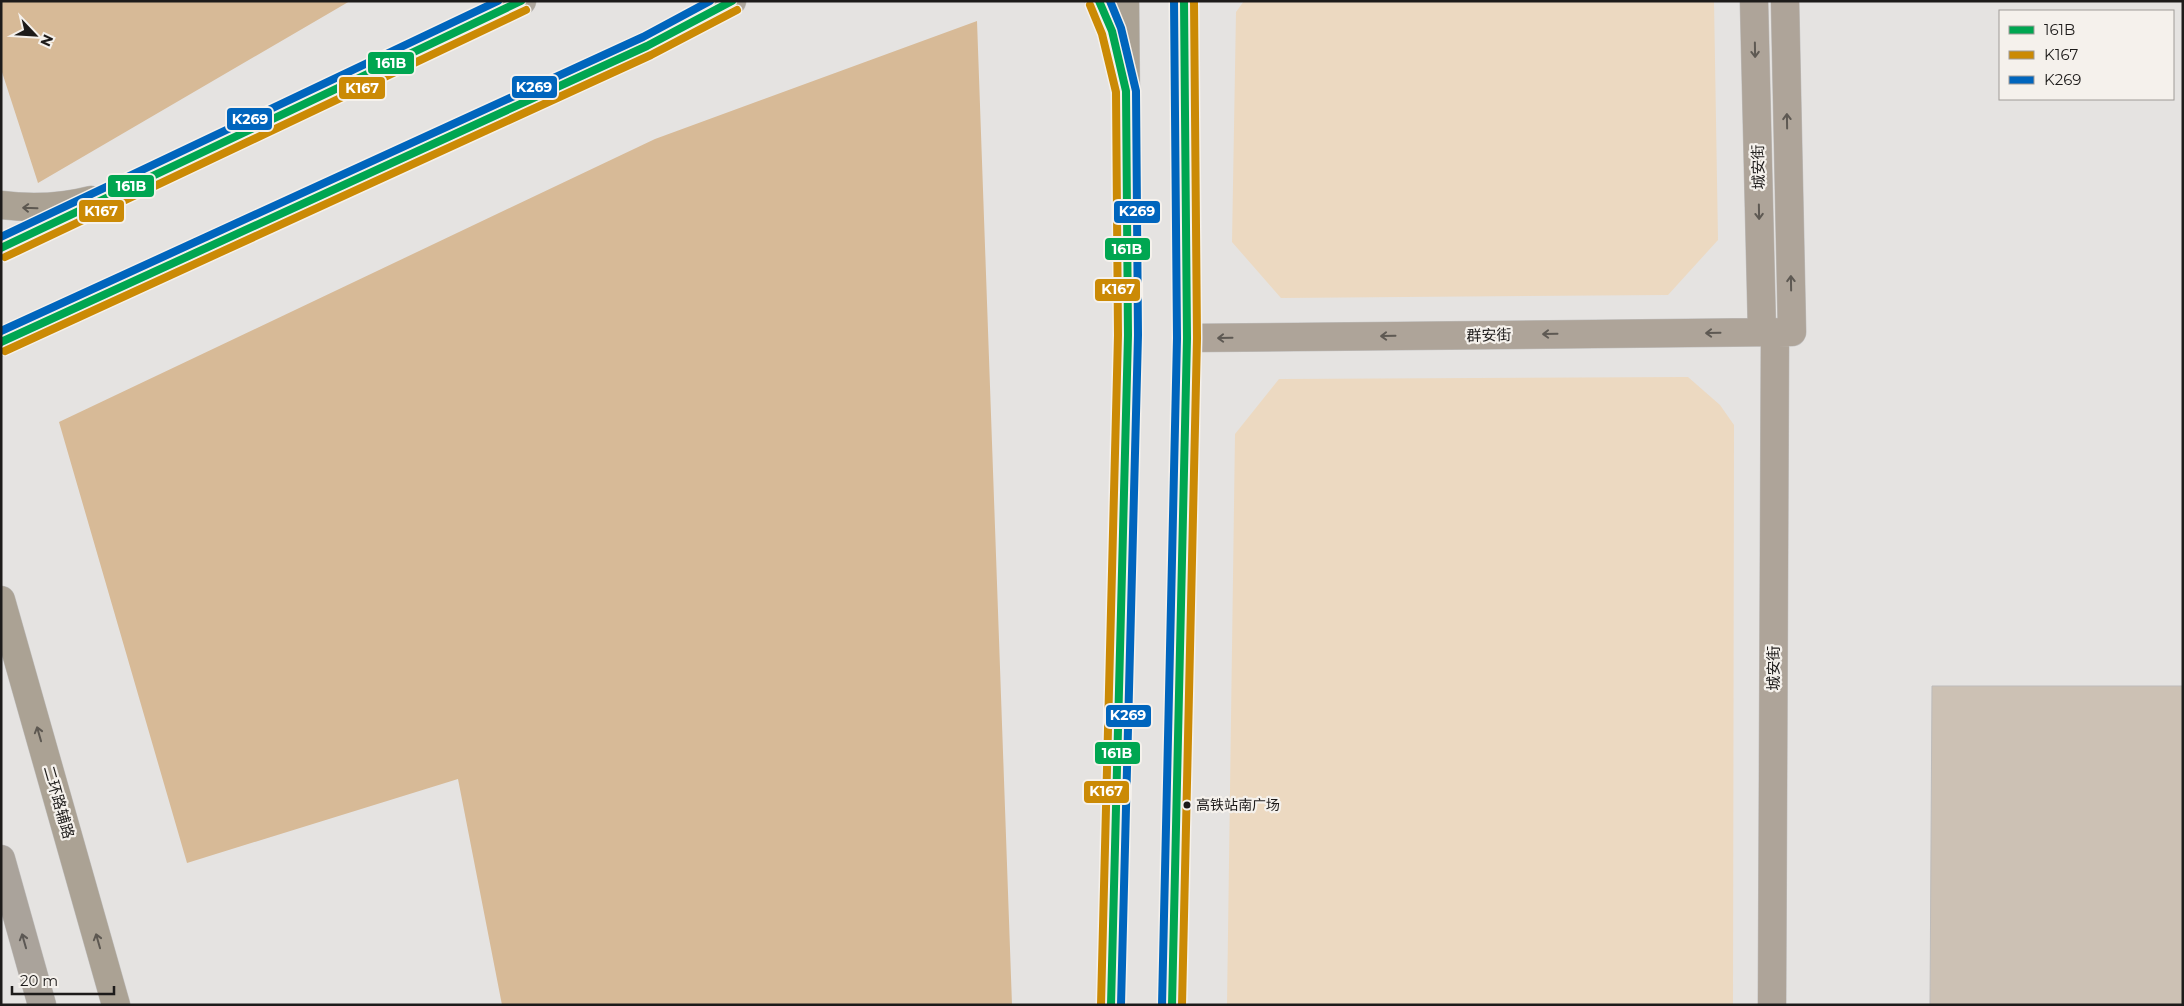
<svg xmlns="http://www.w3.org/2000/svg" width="2184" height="1006" font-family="Montserrat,'Noto Sans SC',sans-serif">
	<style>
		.green { fill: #ecd9c1 }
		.forest { fill: #d7ba97 }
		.building { fill: #ccc1b4; stroke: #bdbbba }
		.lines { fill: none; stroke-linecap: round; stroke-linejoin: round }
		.street-casing { stroke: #c0bfbe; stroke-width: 29 }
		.secondary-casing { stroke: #c0bfbe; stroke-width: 29 }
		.primary-casing { stroke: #c0bfbe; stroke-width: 29 }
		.highway-casing { stroke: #c0bfbe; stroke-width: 29 }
		.street { stroke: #aea499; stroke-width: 28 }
		.secondary { stroke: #aba294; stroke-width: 28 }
		.primary { stroke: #afa89e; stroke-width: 28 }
		.highway { stroke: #aaa39b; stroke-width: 28 }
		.bus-1-casing { stroke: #f5f1ec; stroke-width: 11 }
		.bus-2-casing { stroke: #f5f1ec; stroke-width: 11 }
		.bus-3-casing { stroke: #f5f1ec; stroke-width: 11 }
		.bus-1 { stroke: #00a651; stroke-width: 8 }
		.bus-2 { stroke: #cb8a05; stroke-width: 8 }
		.bus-3 { stroke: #0065bd; stroke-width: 8 }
		.oneway { stroke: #5e5953 }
		.oneway2 { stroke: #5d5851 }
		.oneway3 { stroke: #5c5854 }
		.bus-dot { fill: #1d1b1a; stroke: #f5f1ec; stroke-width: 2 }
		.labels { text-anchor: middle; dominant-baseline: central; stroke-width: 4.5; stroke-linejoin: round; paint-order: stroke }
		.bus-label { font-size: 14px; fill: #1d1b1a; stroke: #f5f1ec; text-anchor: start }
		.street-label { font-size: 15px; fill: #1d1b1a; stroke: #f5f1ec }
		.line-badge { stroke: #f5f1ec; stroke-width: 2 }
		.badge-label { font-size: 14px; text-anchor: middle; font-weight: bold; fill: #fff }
	</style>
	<rect width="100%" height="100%" fill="#e5e3e1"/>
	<!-- green -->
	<path class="green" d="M1244,1H1714L1718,240L1668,295L1281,298L1232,242L1236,12Z
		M1688,377L1720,405L1734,425L1733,1005H1227L1235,434L1279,379Z"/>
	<!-- forest -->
	<path class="forest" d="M1,1H350L38,183L1,69Z
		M977,21L1012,1005H502L458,779L187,863L59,422L655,139Z"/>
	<!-- building -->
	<path class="building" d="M1932,686H2183V1005H1930Z"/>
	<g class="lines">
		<!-- street casing -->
		<g class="street-casing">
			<path id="street" d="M1754,1L1762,332
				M1187,338L1792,332L1785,1
				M1772,1005L1775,332"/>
		</g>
		<!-- secondary casing -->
		<g class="secondary-casing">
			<path id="secondary" d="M1099,1L1112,31L1117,53
				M1,205C33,209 60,208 91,200
				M1,600L116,1005
				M1111,1005L1128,335L1125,1
				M1172,1005L1187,338L1184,1"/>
		</g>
		<!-- primary casing -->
		<g class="primary-casing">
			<path id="primary" d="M1,248L522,1
				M1,342L647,46L732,1"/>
		</g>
		<!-- highway casing -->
		<g class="highway-casing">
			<path id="highway" d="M1,859L42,1005"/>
		</g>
		<!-- street -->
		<use href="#street" class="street"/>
		<!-- secondary -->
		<use href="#secondary" class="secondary"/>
		<!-- primary -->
		<use href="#primary" class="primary"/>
		<!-- highway -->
		<use href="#highway" class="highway"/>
		<!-- bus-1 casing -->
		<g class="bus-1-casing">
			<path id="bus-1" d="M1099,1L1112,31L1126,91L1128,335L1111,1005
				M1,248L521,1
				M1,342L647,46L732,1
				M1172,1005L1187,338L1184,1"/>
		</g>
		<!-- bus-2 casing -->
		<g class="bus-2-casing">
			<path id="bus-2" d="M1090,5L1102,34L1116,92L1118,335L1101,1005
				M5,257L526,10
				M5,351L651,55L737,10
				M1182,1005L1197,338L1194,1"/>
		</g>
		<!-- bus-3 casing -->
		<g class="bus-3-casing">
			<path id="bus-3" d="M1110,1L1121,28L1136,91L1138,335L1121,1005
				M1,237L498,1
				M1,331L643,37L710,1
				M1162,1005L1177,338L1174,1"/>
		</g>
		<!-- bus-1 -->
		<use href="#bus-1" class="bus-1"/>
		<!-- bus-2 -->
		<use href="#bus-2" class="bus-2"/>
		<!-- bus-3 -->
		<use href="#bus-3" class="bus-3"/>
	</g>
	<!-- one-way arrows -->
	<defs><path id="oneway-shaft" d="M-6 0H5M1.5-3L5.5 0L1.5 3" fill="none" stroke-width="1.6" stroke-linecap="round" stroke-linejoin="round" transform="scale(1.25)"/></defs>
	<g class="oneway">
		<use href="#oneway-shaft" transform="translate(1755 50) rotate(89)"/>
		<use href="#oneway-shaft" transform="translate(1787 121) rotate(-91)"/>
		<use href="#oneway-shaft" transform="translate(1759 212) rotate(89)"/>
		<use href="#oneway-shaft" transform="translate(1791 283) rotate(-91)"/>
		<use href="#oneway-shaft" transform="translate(1713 333) rotate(179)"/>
		<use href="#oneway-shaft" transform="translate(1550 334) rotate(179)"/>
		<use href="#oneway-shaft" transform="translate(1388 336) rotate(179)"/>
		<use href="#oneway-shaft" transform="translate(1225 338) rotate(179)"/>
	</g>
	<g class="oneway2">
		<use href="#oneway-shaft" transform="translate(30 208) rotate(-178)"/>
		<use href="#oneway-shaft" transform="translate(39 734) rotate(-106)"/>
		<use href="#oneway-shaft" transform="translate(98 941) rotate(-106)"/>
	</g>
	<use class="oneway3" href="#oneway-shaft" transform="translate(24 941) rotate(-106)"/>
	<!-- markers -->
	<circle class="bus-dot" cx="1187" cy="805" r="4.5"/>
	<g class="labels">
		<!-- bus labels -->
		<g class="bus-label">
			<text x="1196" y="805">高铁站南广场</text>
		</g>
		<!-- street labels -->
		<g class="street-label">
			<text transform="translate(1758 167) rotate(-91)">城安街</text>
			<text transform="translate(1489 335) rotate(-1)">群安街</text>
			<text transform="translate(1773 668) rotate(-90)">城安街</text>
			<text transform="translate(59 802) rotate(74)">二环路辅路</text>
		</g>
	</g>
	<g class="line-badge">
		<rect x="367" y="51" width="48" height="24" rx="5" fill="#00a651"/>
		<rect x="511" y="75" width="47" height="24" rx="5" fill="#0065bd"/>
		<rect x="338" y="76" width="48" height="24" rx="5" fill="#cb8a05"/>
		<rect x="226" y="107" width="47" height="24" rx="5" fill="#0065bd"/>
		<rect x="107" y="174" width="48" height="24" rx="5" fill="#00a651"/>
		<rect x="78" y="199" width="47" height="24" rx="5" fill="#cb8a05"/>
		<rect x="1113" y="200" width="48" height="24" rx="5" fill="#0065bd"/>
		<rect x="1104" y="237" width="47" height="24" rx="5" fill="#00a651"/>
		<rect x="1094" y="278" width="47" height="24" rx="5" fill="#cb8a05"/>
		<rect x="1105" y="704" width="47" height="24" rx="5" fill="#0065bd"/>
		<rect x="1094" y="741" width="47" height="24" rx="5" fill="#00a651"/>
		<rect x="1083" y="780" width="47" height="24" rx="5" fill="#cb8a05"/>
	</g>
	<g class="badge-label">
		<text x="391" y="68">161B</text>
		<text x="534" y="92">K269</text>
		<text x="362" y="93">K167</text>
		<text x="250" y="124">K269</text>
		<text x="131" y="191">161B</text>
		<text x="101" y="216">K167</text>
		<text x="1137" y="216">K269</text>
		<text x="1127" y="254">161B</text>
		<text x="1118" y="294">K167</text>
		<text x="1128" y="720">K269</text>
		<text x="1117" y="758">161B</text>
		<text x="1106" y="796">K167</text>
	</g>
	<!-- border -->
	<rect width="2184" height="1006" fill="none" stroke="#1d1b1a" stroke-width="5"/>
	<!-- legend -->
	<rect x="1999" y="10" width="175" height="90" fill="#f5f1ec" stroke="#9f9b98"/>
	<rect x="2009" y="26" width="25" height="8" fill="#00a651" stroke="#9f9b98"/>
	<text x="2044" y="35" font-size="15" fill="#1d1b1a">161B</text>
	<rect x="2009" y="51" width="25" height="8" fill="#cb8a05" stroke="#9f9b98"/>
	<text x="2044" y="60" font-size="15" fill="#1d1b1a">K167</text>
	<rect x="2009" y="76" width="25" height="8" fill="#0065bd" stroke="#9f9b98"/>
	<text x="2044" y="85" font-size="15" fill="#1d1b1a">K269</text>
	<!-- north arrow -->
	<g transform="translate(35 35) rotate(115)" stroke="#f5f1ec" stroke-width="4" paint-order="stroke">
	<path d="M0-4L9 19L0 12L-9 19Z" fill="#1d1b1a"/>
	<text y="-8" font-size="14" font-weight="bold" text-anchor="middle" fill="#1d1b1a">N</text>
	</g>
	<!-- scale -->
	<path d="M12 986v8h102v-8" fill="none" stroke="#1d1b1a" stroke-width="2.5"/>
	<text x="20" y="986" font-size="15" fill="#1d1b1a" stroke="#f5f1ec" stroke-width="4" paint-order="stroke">20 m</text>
</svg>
